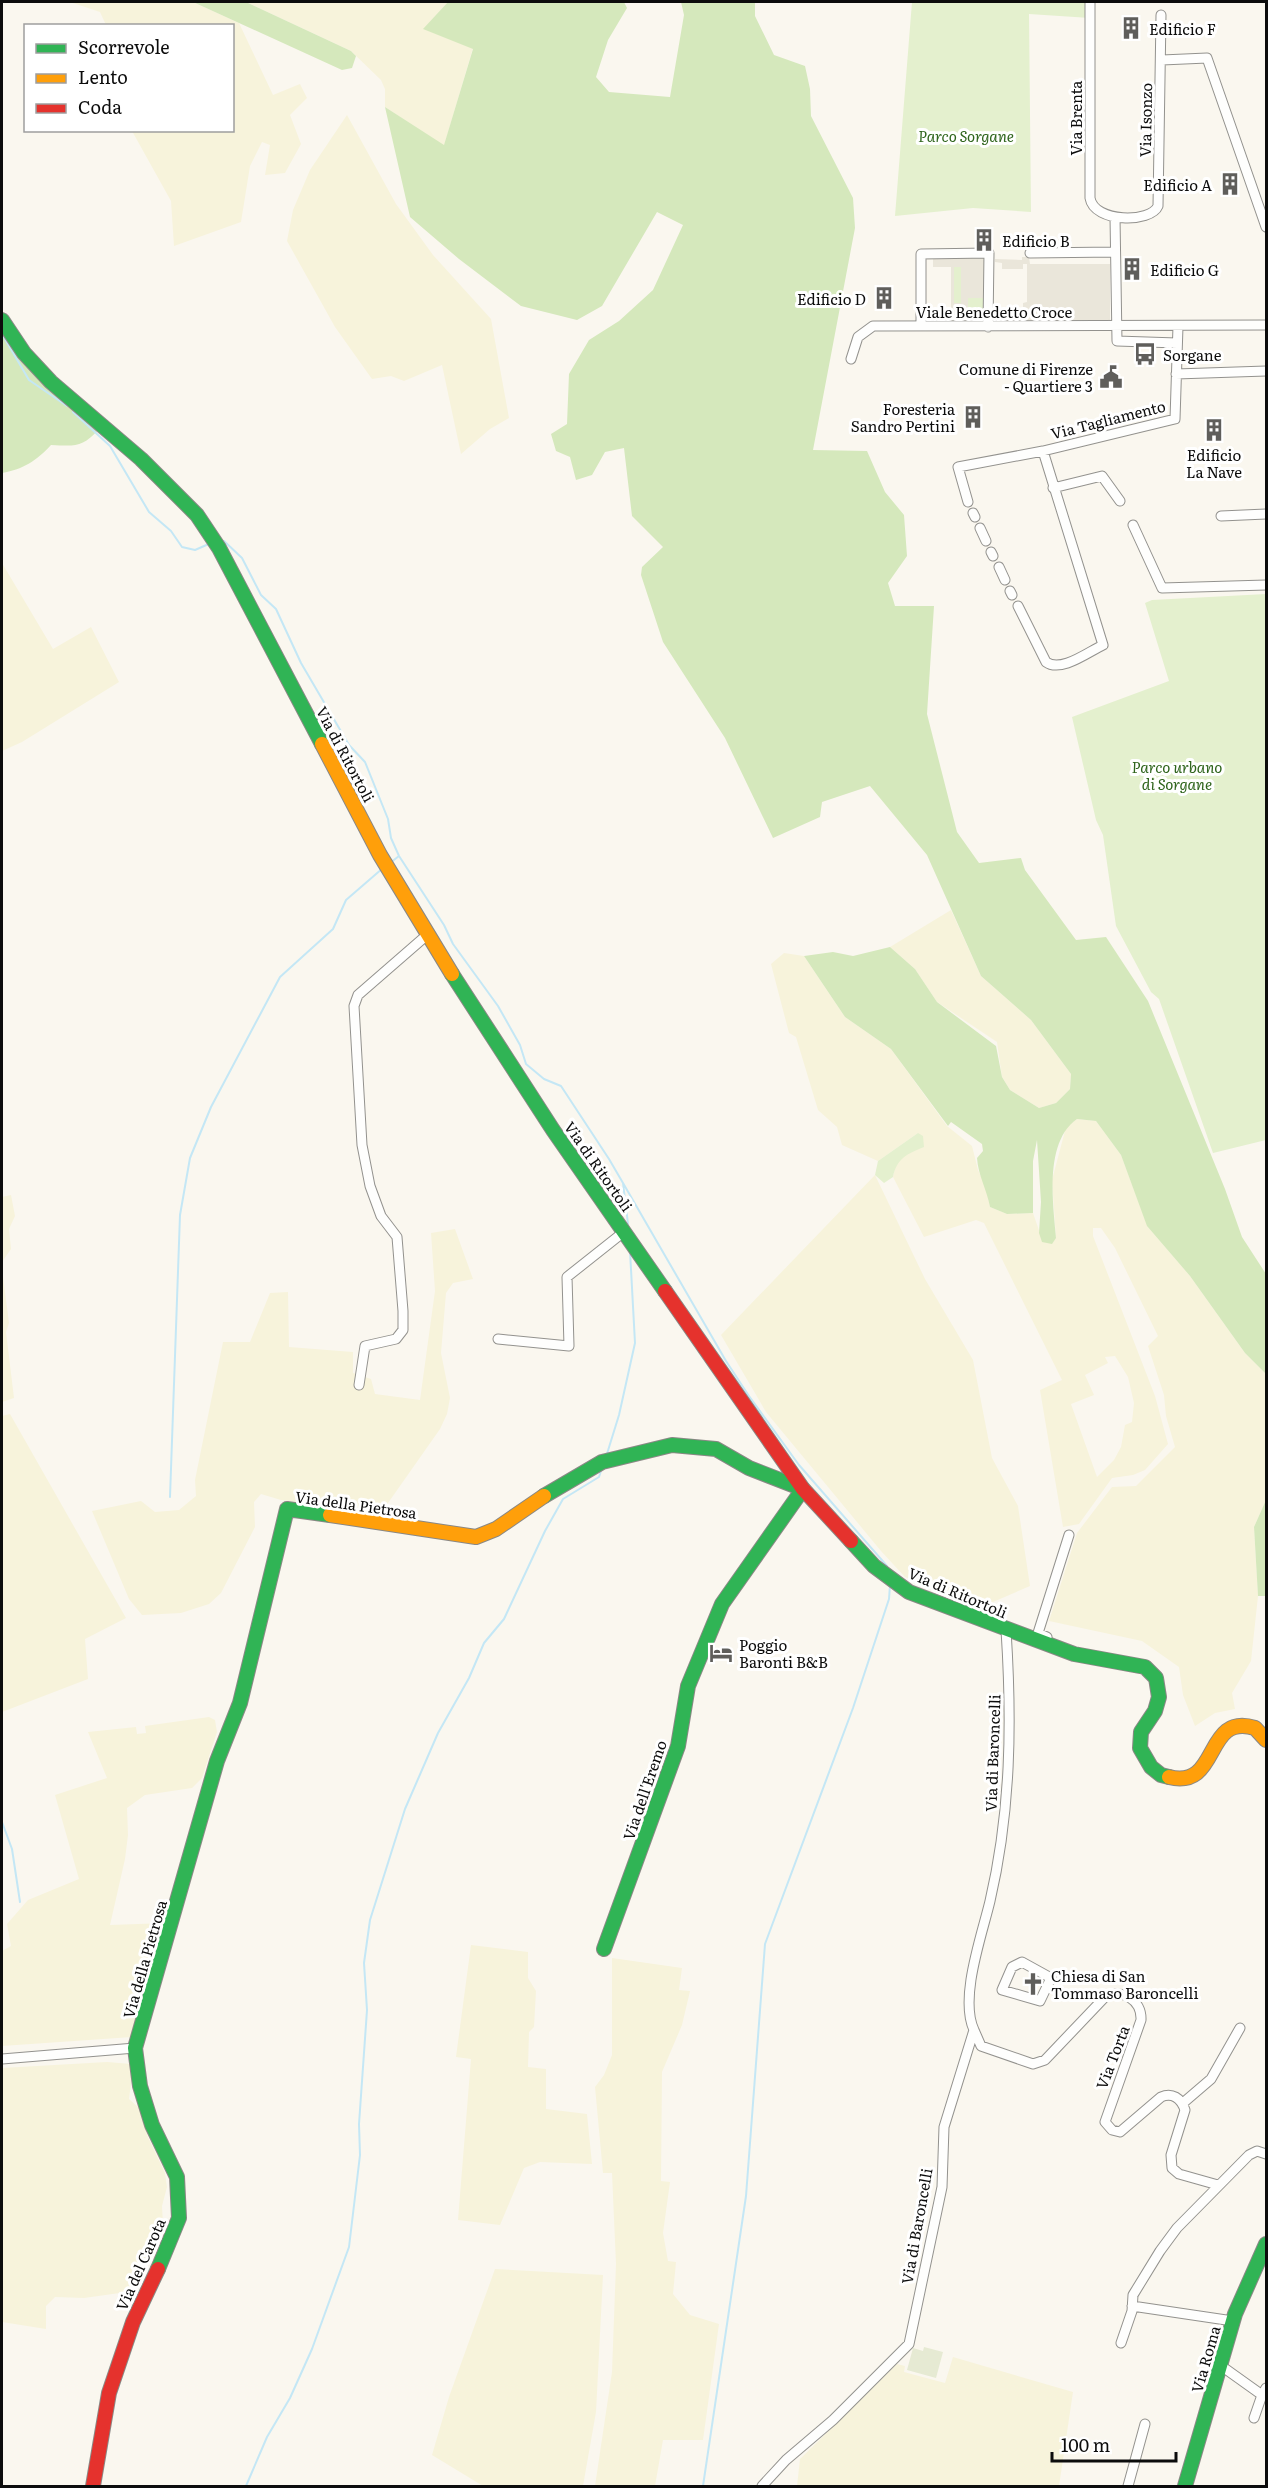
<svg xmlns="http://www.w3.org/2000/svg" width="1268" height="2488" font-family="Literata,serif">
	<style>
		.farmland { fill: #f7f3db; fill-rule: evenodd }
		.green { fill: #e4f0ce }
		.forest { fill: #d5e8bc }
		.cemetery { fill: #e6ead3 }
		.plaza { fill: #eae6da; fill-rule: evenodd }
		.lines { fill: none; stroke-linecap: round; stroke-linejoin: round }
		.stream { stroke: #c4e7f5; stroke-width: 2 }
		.street-casing { stroke: #93928e; stroke-width: 11 }
		.fast-casing { stroke: #8a8885; stroke-width: 16 }
		.slow-casing { stroke: #8a8885; stroke-width: 16 }
		.jam-casing { stroke: #8a8885; stroke-width: 16 }
		.street { stroke: #fefefd; stroke-width: 9 }
		.fast { stroke: #30b455; stroke-width: 14 }
		.slow { stroke: #ff9f0a; stroke-width: 14 }
		.jam { stroke: #e5322d; stroke-width: 14 }
		.labels { text-anchor: middle; dominant-baseline: central; stroke-width: 6; stroke-linejoin: round; paint-order: stroke }
		.poi-label { font-size: 15px; fill: #0c0c0c; stroke: #fff; text-anchor: start }
		.street-label { font-size: 15px; fill: #0c0c0c; stroke: #fff }
		.park-label { font-size: 15px; font-style: italic; fill: #2e641b; stroke: #fff }
	</style>
	<rect width="100%" height="100%" fill="#faf7ef"/>
	<!-- farmland -->
	<path class="farmland" d="M70,2H193L239,23L273,95L300,84L307,98L290,115L301,144L285,173L265,175L270,145L262,142L250,166L241,222L174,246L171,201L132,131L232,130V26L106,25L100,12Z
		M246,2H448L424,29L473,48L444,146L385,107V89L381,80L351,51Z
		M347,115L396,204L433,255L491,319L509,418L490,429L461,454L442,365L404,381L391,376L372,379L335,327L287,241L293,210L310,170Z
		M2,563L53,649L91,627L119,682L22,742L2,751Z
		M951,910L981,976L1031,1020L1071,1074L1070,1089L1056,1103L1039,1108L1010,1090L1002,1077L997,1042L937,1002L915,969L890,947Z
		M784,953L804,956L845,1017L891,1049L947,1126L972,1146L978,1170L986,1187L990,1207L1007,1214L1033,1213L1043,1242L1056,1238L1052,1180L1066,1127L1077,1119L1096,1121L1121,1155L1148,1227L1190,1276L1245,1353L1266,1374V1500L1254,1527L1258,1596L1251,1661L1232,1693L1235,1709L1215,1713L1195,1726L1183,1695L1179,1667L1142,1641L1049,1621L1077,1533L1112,1487L1136,1486L1175,1447L1166,1416L1164,1395L1148,1346L1158,1336L1115,1248L1101,1228H1093V1236L1155,1396L1168,1444L1145,1470L1133,1475L1112,1478L1079,1524L1063,1527L1040,1390L1062,1380L984,1223L976,1220L924,1237L893,1177L896,1164L906,1154L918,1133L878,1161L842,1145L837,1127L818,1110L796,1037L789,1033L771,964ZM1115,1356L1128,1377L1134,1403L1132,1422L1125,1425L1121,1447L1114,1460L1097,1477L1071,1404L1094,1395L1085,1375L1108,1363L1105,1357Z
		M875,1175L925,1279L973,1360L992,1458L1018,1506L1030,1586L993,1602L933,1587L905,1577L881,1551L766,1412L721,1335Z
		M11,1195L15,1216L9,1229L11,1249L2,1262V1197Z
		M455,1229L473,1279L453,1283L446,1293L441,1353L450,1398L447,1414L440,1429L381,1513L281,1500L261,1494L254,1502L255,1527L221,1593L209,1604L181,1613L142,1615L129,1599L92,1511L141,1501L155,1512L179,1510L196,1496L195,1480L223,1342H250L270,1293L288,1292L289,1347L353,1352V1373L371,1379L375,1394L420,1400L435,1291L431,1233Z
		M2,1269L9,1323L6,1332L14,1398L2,1402Z
		M10,1414L126,1618L85,1639L88,1679L2,1712V1416Z
		M209,1717L215,1720L217,1732L202,1778L192,1788L145,1795L127,1808L128,1835L125,1859L110,1925L166,1923L132,2037L2,2046V1951L11,1946L7,1924L28,1900L79,1879L55,1795L107,1778L88,1732L136,1727L137,1734L146,1733L145,1726Z
		M471,1945L528,1952V1978L536,1991L534,2027L529,2032L528,2067L546,2069V2109L587,2114L592,2164L540,2162L524,2168L500,2225L458,2220L471,2059L456,2057Z
		M612,1958L682,1968L679,1990L690,1991L682,2025L662,2072L661,2181L670,2182L663,2233L668,2261L676,2262L673,2294L690,2315L719,2324L703,2440H663L655,2486H595L612,2372L616,2264L612,2173H603L595,2087L604,2075L612,2055Z
		M107,2062L131,2064L132,2075L129,2099L139,2108L148,2137L165,2173L167,2187L162,2206L163,2225L134,2291L84,2298L55,2297L46,2306V2329L2,2322V2068Z
		M495,2269L603,2275L596,2412L583,2486H483L432,2455L449,2397Z
		M953,2357L1073,2392L1059,2486H797L800,2459L897,2364L905,2366L904,2372L945,2383Z"/>
	<!-- green -->
	<path class="green" d="M912,2L1090,3V18L1029,14L1031,212L973,208L895,216Z
		M954,267H961L962,303H954Z
		M968,297H984L983,314H967Z
		M1266,594V1140L1213,1153L1159,999L1151,992L1116,926L1103,835L1096,820L1072,717L1169,681L1145,603L1152,600Z
		M918,1133L923,1136L924,1147C907,1154 897,1158 893,1177L884,1183L875,1175L878,1161Z"/>
	<!-- forest -->
	<path class="forest" d="M193,2H246L351,51L356,56L352,68L342,70Z
		M448,2H624L627,8L608,40L596,77L609,92L670,97L684,15L681,2H755V16L774,55L805,66L810,89L811,116L853,198L855,228L813,450L867,451L885,492L904,515L907,556L888,583L895,606H934L927,714L957,832L979,863L1021,858L1025,870L1076,940L1106,937L1148,1001L1225,1189L1242,1237L1266,1274V1374L1245,1353L1190,1276L1147,1226L1121,1155L1096,1121L1077,1119C1044,1142 1053,1203 1056,1238L1052,1244L1042,1242L1039,1233L1041,1202L1037,1140L1033,1161V1213L1007,1214L990,1207C987,1190 978,1175 977,1158L983,1151L982,1144L951,1122L948,1126L891,1049L845,1017L804,956L833,952L853,956L890,947L915,969L937,1002L996,1046L1002,1077L1010,1090L1039,1108L1056,1103L1070,1089L1071,1074L1031,1020L981,976L927,855L870,786L822,802L820,817L773,838L725,738L663,642L641,575L642,567L663,547L632,516L624,448L605,452L592,475L576,480L570,457L556,451L551,434L567,424L569,374L589,340L619,321L653,290L683,225L657,212L602,306L577,320L521,306L459,259L410,217L385,107L444,145L473,49L423,29Z
		M2,326L41,382L99,429C82,448 75,446 51,445C36,461 24,469 2,473Z
		M1266,1500V1596H1258L1254,1527Z"/>
	<!-- cemetery -->
	<path class="cemetery" d="M924,2347L943,2352L936,2378L907,2370L913,2348L923,2351Z"/>
	<!-- plaza -->
	<path class="plaza" d="M933,257H986V318H951V267H933ZM954,267H961V303H954ZM968,298H983V314H968Z
		M1022,257H1029L1030,264H1110V320H1023V303L1027,302V264H1023V269H1002V263L995,262V259L1022,260Z"/>
	<g class="lines">
		<!-- stream -->
		<path class="stream" d="M2,334L29,380L67,406
			M73,412L110,446L149,512L171,531L182,547L195,550L211,543
			M220,541H224L242,558L261,595L276,609L301,663L349,745L365,762L388,819L391,838L399,856L444,925L453,944L498,1006L520,1045L526,1064L544,1079L561,1086L609,1159L623,1183L628,1224
			M390,863L399,856
			M623,1183L726,1361L749,1396L799,1465L887,1566L888,1571
			M606,1457L619,1415L635,1343L630,1251
			M170,1497L180,1215L190,1158L211,1107L280,977L333,929L346,900L383,868
			M2,1822L12,1849L20,1902
			M246,2486L267,2437L290,2398L312,2349L349,2247L360,2155L359,2124L367,2010L364,1963L370,1920L405,1809L438,1733L469,1678L484,1643L504,1619L545,1531L563,1499L599,1477L602,1468
			M703,2486L746,2196L765,1944L853,1708L889,1599L890,1585"/>
		<!-- street casing -->
		<g class="street-casing">
			<path id="street" d="M1090,3V198C1094,223 1151,223 1158,206L1161,15
				M1162,60L1207,58L1266,227
				M1115,217L1117,341L1177,343
				M1030,253L1115,252
				M921,326V254L989,253L988,327
				M851,359L858,337L873,326L1266,325
				M1176,374L1266,371
				M1053,488L1102,476L1120,501
				M968,502L958,467L1043,451L1175,419L1178,326
				M973,513L975,517
				M1221,516L1266,514
				M1133,525L1162,588L1266,585
				M980,528L986,541
				M991,552L993,556
				M999,567L1005,580
				M1010,591L1012,595
				M1018,606L1046,662C1061,673 1088,652 1103,645L1043,451
				M498,1339L569,1346L567,1277L625,1231
				M359,1385L365,1346L396,1339L403,1330V1311L397,1237L381,1216L370,1186L362,1145L354,1006L358,995L427,935
				M1047,1637L1038,1633L1069,1535
				M1022,1962L1051,1978L1040,2001L1002,1990L1012,1967Z
				M974,2030L981,2046L1033,2064L1045,2060L1105,1997C1122,1988 1142,2000 1141,2020L1105,2122L1112,2130L1120,2132L1161,2097C1172,2092 1181,2098 1185,2110L1171,2155L1172,2168L1179,2174L1218,2185
				M2,2059L135,2048
				M1183,2103L1211,2079L1240,2028
				M1132,2306L1233,2321
				M1121,2343L1132,2311L1133,2295L1160,2251L1177,2228L1249,2155L1257,2151L1266,2154
				M1220,2365L1262,2395L1266,2388
				M1254,2418L1262,2395
				M762,2486L786,2460L833,2420L909,2344L942,2187L944,2127L974,2030C959,1998 982,1935 990,1901C1011,1811 1012,1722 1006,1630L1010,1628
				M1128,2486L1145,2424"/>
		</g>
		<!-- fast casing -->
		<g class="fast-casing">
			<path id="fast" d="M2,320L24,353L51,382L141,459L197,515L219,548L322,744
				M452,974L553,1130L665,1291
				M544,1496L602,1462L672,1445L716,1449L749,1468L803,1489L722,1604L688,1686L678,1746L604,1949
				M851,1541L874,1566L909,1592L1074,1654L1145,1667L1156,1678L1159,1697L1155,1711L1141,1732L1140,1748L1151,1767L1161,1775L1169,1777
				M158,2269L179,2218L177,2177L152,2125L140,2086L135,2048L217,1761L240,1703L287,1509L330,1515
				M1185,2486L1235,2314L1266,2244"/>
		</g>
		<!-- slow casing -->
		<g class="slow-casing">
			<path id="slow" d="M322,744L380,855L452,974
				M330,1515L476,1537L496,1529L544,1496
				M1169,1777C1221,1790 1203,1712 1255,1728L1266,1740"/>
		</g>
		<!-- jam casing -->
		<g class="jam-casing">
			<path id="jam" d="M665,1291L803,1489L851,1541
				M93,2486L109,2393L133,2322L158,2269"/>
		</g>
		<!-- street -->
		<use href="#street" class="street"/>
		<!-- fast -->
		<use href="#fast" class="fast"/>
		<!-- slow -->
		<use href="#slow" class="slow"/>
		<!-- jam -->
		<use href="#jam" class="jam"/>
	</g>
	<!-- icons -->
	<defs>
		<g id="building-bare" transform="scale(1.8)"><path d="M-4-6H4V6H1V3H-1V6H-4ZM-2.5-4.3h1.7v1.8h-1.7ZM.8-4.3h1.7v1.8H.8ZM-2.5-1h1.7V.8h-1.7ZM.8-1h1.7V.8H.8Z" fill="#5f5e5b" stroke="#fff" stroke-width="2.5" paint-order="stroke"/></g>
		<g id="bus-bare" transform="scale(1.8)"><path d="M-5-6H5V4H4V6H2V4H-2V6H-4V4H-5ZM-3.5-4V0h7V-4ZM-3.5 1.2v1.5H-2V1.2ZM2 1.2v1.5H3.5V1.2Z" fill="#5f5e5b" stroke="#fff" stroke-width="2.5" paint-order="stroke"/></g>
		<g id="civic-bare" transform="scale(1.8)"><path d="M-.6-6.5H3V-4.5H.6V-3L4-1V1h2V6H-6V1h2V-1L-.6-3ZM-1.2 2.5V6h2.4V2.5Z" fill="#5f5e5b" stroke="#fff" stroke-width="2.5" paint-order="stroke"/></g>
		<g id="hotel-bare" transform="scale(1.8)"><path d="M-6-4.5h1.5V1H6V5H4.5V3h-9V5H-6ZM-4 0a1.8 1.8 0 1 1 3.6 0ZM.5 0V-2.5h3Q6-2.5 6 0Z" fill="#5f5e5b" stroke="#fff" stroke-width="2.5" paint-order="stroke"/></g>
		<g id="church-bare" transform="scale(1.8)"><path d="M-1.2-6h2.4v3.5h3.3v2.4h-3.3V6h-2.4V-.1h-3.3v-2.4h3.3Z" fill="#5f5e5b" stroke="#fff" stroke-width="2.5" paint-order="stroke"/></g>
	</defs>
	<g fill-rule="evenodd">
		<use href="#building-bare" x="1131" y="28"/>
		<use href="#building-bare" x="1230" y="184"/>
		<use href="#building-bare" x="984" y="240"/>
		<use href="#building-bare" x="1132" y="269"/>
		<use href="#building-bare" x="884" y="298"/>
		<use href="#bus-bare" x="1145" y="354"/>
		<use href="#civic-bare" x="1111" y="377"/>
		<use href="#building-bare" x="973" y="417"/>
		<use href="#building-bare" x="1214" y="430"/>
		<use href="#hotel-bare" x="721" y="1653"/>
		<use href="#church-bare" x="1033" y="1984"/>
	</g>
	<g class="labels">
		<!-- poi labels -->
		<g class="poi-label">
			<text x="1149" y="28">Edificio F</text>
			<text x="1212" y="184" text-anchor="end">Edificio A</text>
			<text x="1002" y="240">Edificio B</text>
			<text x="1150" y="269">Edificio G</text>
			<text x="866" y="298" text-anchor="end">Edificio D</text>
			<text x="1163" y="354">Sorgane</text>
			<text x="1093" y="368" text-anchor="end">Comune di Firenze<tspan x="1093" dy="17">- Quartiere 3</tspan></text>
			<text x="955" y="408" text-anchor="end">Foresteria<tspan x="955" dy="17">Sandro Pertini</tspan></text>
			<text x="1214" y="454" text-anchor="middle">Edificio<tspan x="1214" dy="17">La Nave</tspan></text>
			<text x="739" y="1644">Poggio<tspan x="739" dy="17">Baronti B&amp;B</tspan></text>
			<text x="1051" y="1975">Chiesa di San<tspan x="1051" dy="17">Tommaso Baroncelli</tspan></text>
		</g>
		<!-- street labels -->
		<g class="street-label">
			<text transform="translate(1075 118) rotate(-90)">Via Brenta</text>
			<text transform="translate(1145 120) rotate(-89)">Via Isonzo</text>
			<text x="994" y="311">Viale Benedetto Croce</text>
			<text transform="translate(1108 419) rotate(-14)">Via Tagliamento</text>
			<text transform="translate(346 754) rotate(62)">Via di Ritortoli</text>
			<text transform="translate(599 1166) rotate(55)">Via di Ritortoli</text>
			<text transform="translate(356 1504) rotate(8)">Via della Pietrosa</text>
			<text transform="translate(958 1592) rotate(23)">Via di Ritortoli</text>
			<text transform="translate(992 1753) rotate(-88)">Via di Baroncelli</text>
			<text transform="translate(644 1790) rotate(-71)">Via dell'Eremo</text>
			<text transform="translate(144 1959) rotate(-74)">Via della Pietrosa</text>
			<text transform="translate(1112 2057) rotate(-69)">Via Torta</text>
			<text transform="translate(916 2226) rotate(-80)">Via di Baroncelli</text>
			<text transform="translate(140 2264) rotate(-66)">Via del Carota</text>
			<text transform="translate(1205 2359) rotate(-74)">Via Roma</text>
		</g>
		<!-- park labels -->
		<g class="park-label">
			<text x="966" y="135">Parco Sorgane</text>
			<text x="1177" y="766">Parco urbano<tspan x="1177" dy="17">di Sorgane</tspan></text>
		</g>
	</g>
	<!-- border -->
	<rect width="1268" height="2488" fill="none" stroke="#0c0c0c" stroke-width="6"/>
	<!-- legend -->
	<rect x="24" y="24" width="210" height="108" fill="#ffffff" stroke="#9e9e9e" stroke-width="1.5"/>
	<rect x="36" y="44" width="30" height="9" fill="#30b455" stroke="#9e9e9e" stroke-width="1.5"/>
	<text x="78" y="54" font-size="18" fill="#0c0c0c">Scorrevole</text>
	<rect x="36" y="74" width="30" height="9" fill="#ff9f0a" stroke="#9e9e9e" stroke-width="1.5"/>
	<text x="78" y="84" font-size="18" fill="#0c0c0c">Lento</text>
	<rect x="36" y="104" width="30" height="9" fill="#e5322d" stroke="#9e9e9e" stroke-width="1.5"/>
	<text x="78" y="114" font-size="18" fill="#0c0c0c">Coda</text>
	<!-- scale -->
	<path d="M1052 2452v9h124v-9" fill="none" stroke="#0c0c0c" stroke-width="3"/>
	<text x="1061" y="2452" font-size="18" fill="#0c0c0c" stroke="#ffffff" stroke-width="4.5" paint-order="stroke">100 m</text>
</svg>
